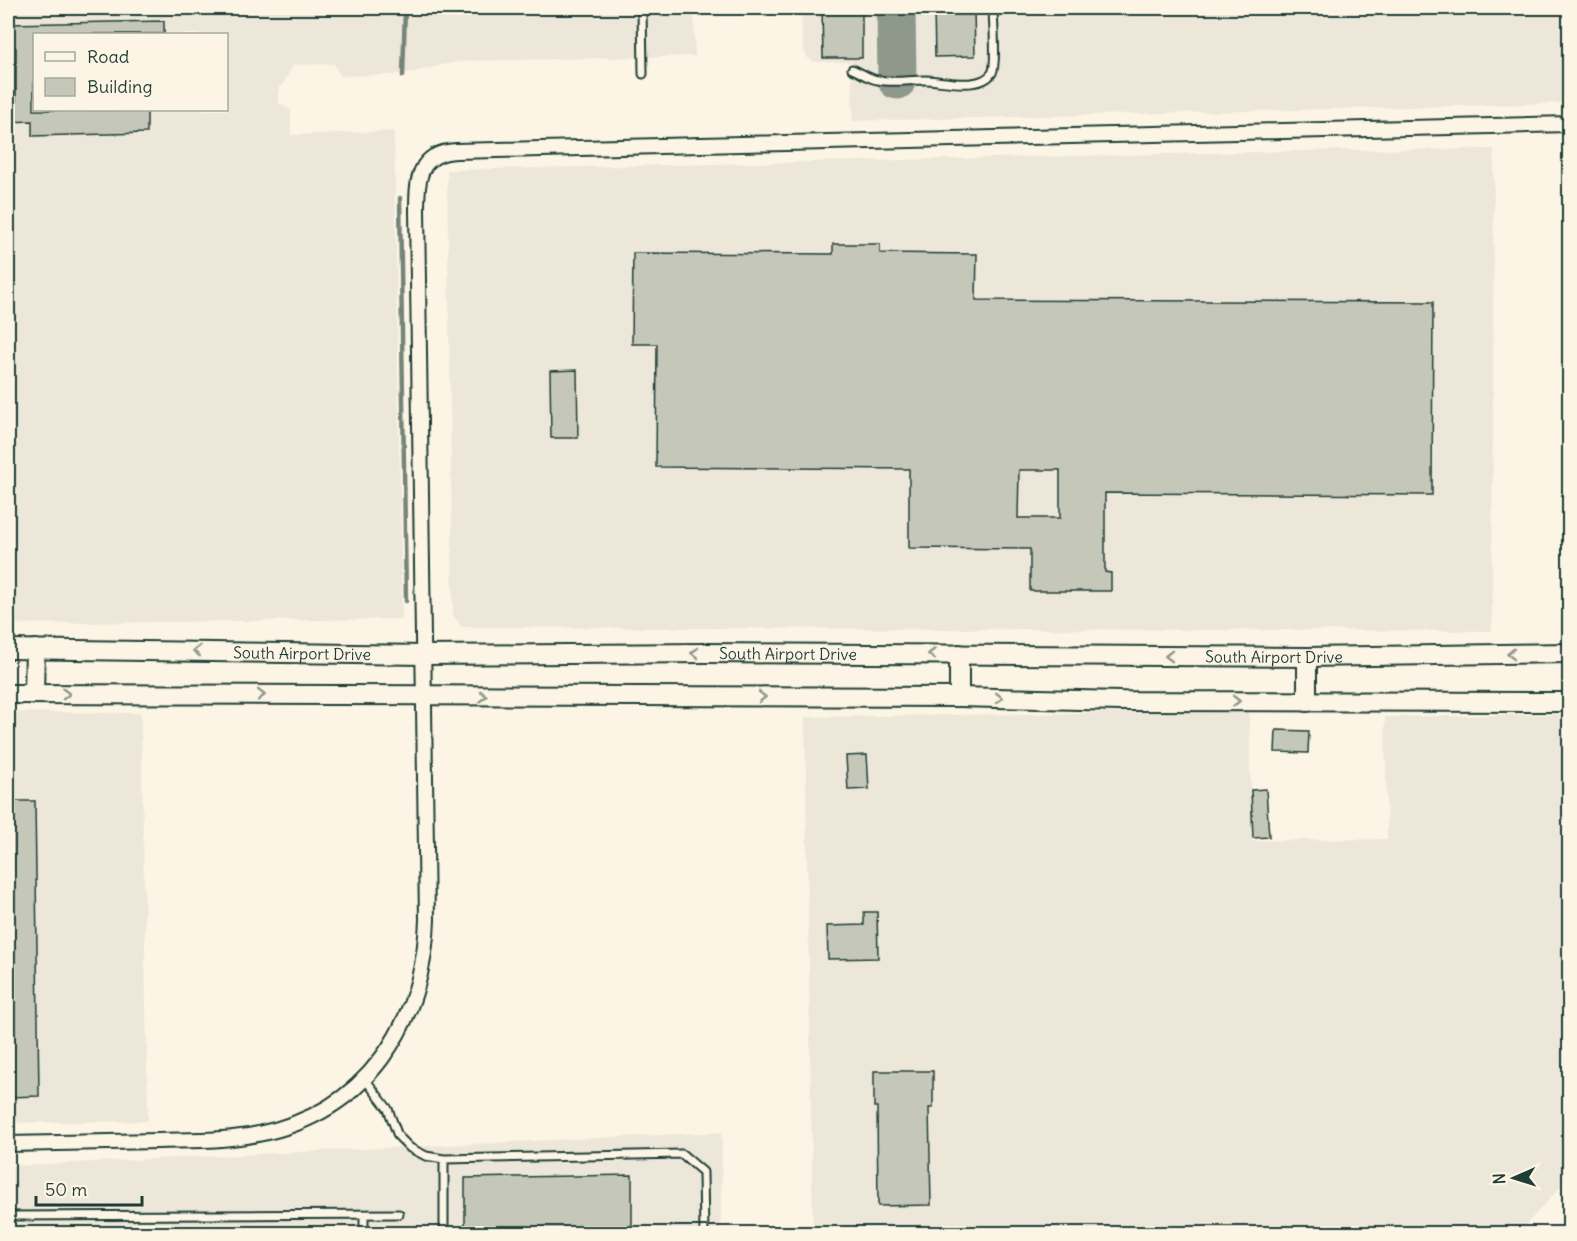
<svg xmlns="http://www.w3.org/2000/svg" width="1577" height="1241" font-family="Delius,sans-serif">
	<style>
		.built { fill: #ece7d8; fill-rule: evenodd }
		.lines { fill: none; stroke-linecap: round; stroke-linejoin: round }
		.stream { stroke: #758479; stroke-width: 4.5 }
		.taxiway { stroke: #8e998c; stroke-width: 39 }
		.building { fill: #c5c7b9; stroke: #1f3d34; stroke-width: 1.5; fill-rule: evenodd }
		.service-casing { stroke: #1f3d34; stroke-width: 11 }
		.minor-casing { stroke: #1f3d34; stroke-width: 18 }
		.secondary-casing { stroke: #1f3d34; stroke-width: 22 }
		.service { stroke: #fcf5e5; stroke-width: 7 }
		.minor { stroke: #fcf5e5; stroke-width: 14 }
		.secondary { stroke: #fcf5e5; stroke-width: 18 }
		.oneway { stroke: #8e998c }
		.labels { text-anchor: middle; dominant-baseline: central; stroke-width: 5; stroke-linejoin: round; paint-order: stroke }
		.street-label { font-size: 16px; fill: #1f3d34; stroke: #fcf5e5 }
	</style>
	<rect width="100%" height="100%" fill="#fcf5e5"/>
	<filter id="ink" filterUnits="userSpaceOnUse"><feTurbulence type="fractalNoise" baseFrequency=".0167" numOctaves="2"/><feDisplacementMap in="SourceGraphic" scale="12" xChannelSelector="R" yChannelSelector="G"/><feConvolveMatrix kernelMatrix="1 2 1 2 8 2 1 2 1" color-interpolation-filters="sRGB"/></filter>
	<g filter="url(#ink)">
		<!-- built -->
		<path class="built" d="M8,8H1569V103L853,121L852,62H815L808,58L803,49L801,12L694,16L695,56L467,61L445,64L414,72L390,75L340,76L334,64L293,65L282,86H279V103L291,110V135L394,131L402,619L8,624ZM34,34H226V110H34Z
			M1494,149L1492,631L462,627L453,616L447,170L1347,150Z
			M1249,711L1252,841L1387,839L1385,717L1569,714V1178L1518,1233H813L805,717Z
			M8,712L141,713L148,1121L8,1123Z
			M722,1132L721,1233H8V1166Z"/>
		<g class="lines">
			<!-- stream -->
			<path class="stream" d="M403,76L405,8
				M400,198L406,601"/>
			<!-- taxiway -->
			<path class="taxiway" d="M896,8L897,80"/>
		</g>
		<!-- building -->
		<path class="building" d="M822,8H862V58H823Z
			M934,8H974L975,56L935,57Z
			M164,21V34H34V110H147V133L32,136V121L8,122V106H16V48L8,49V24Z
			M833,244H880V253L977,254L976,300L1433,302L1432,495L1105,493V572L1111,573V591H1030V549L909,548V469L656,467L657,344H632L633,253L833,254ZM1019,470H1060V518H1018Z
			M577,370L578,438H551L550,371Z
			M1276,730L1309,731L1308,753L1275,752Z
			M867,755L869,789L848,790L846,756Z
			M1266,789L1269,837L1253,838L1251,790Z
			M8,801H35L39,1096L8,1097Z
			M864,912H877L878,958L828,959L827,926L864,925Z
			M874,1071H933V1108H929L931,1205L878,1206L877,1107H874Z
			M632,1175V1233H465V1178Z"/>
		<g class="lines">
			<!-- service casing -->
			<g class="service-casing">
				<path id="service" d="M642,8L643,74
					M852,69C861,72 868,79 878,80C893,83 909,80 925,80C942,80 980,91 992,73C997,65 993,19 993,8
					M365,1079L388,1109L398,1136L410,1148L426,1156L444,1159
					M364,1215V1234
					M8,1216L399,1214
					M444,1234V1159L682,1154L703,1172L704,1234"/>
			</g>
			<!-- minor casing -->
			<g class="minor-casing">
				<path id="minor" d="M8,1144C58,1143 108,1142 158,1141C191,1140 225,1141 258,1134C366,1113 423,1025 427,920L417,210C417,180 418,153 456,151L1570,124"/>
			</g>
			<!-- secondary casing -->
			<g class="secondary-casing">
				<g id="secondary">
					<path id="s1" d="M8,649L424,655L706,653L1307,657L1570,653"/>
					<path d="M959,654V697"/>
					<path d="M8,694L959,697L1120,701L1570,702"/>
					<path d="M34,694L35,649"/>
					<path d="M1307,702V657"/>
				</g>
			</g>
			<!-- service -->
			<use href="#service" class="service"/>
			<!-- minor -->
			<use href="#minor" class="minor"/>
			<!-- secondary -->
			<use href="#secondary" class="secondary"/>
		</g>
		<!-- one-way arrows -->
		<defs><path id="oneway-chevron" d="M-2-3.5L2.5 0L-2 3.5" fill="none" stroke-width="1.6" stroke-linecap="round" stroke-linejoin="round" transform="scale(1.5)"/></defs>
		<g class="oneway">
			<use href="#oneway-chevron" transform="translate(197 651) rotate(-179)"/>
			<use href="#oneway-chevron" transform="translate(695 653) rotate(180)"/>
			<use href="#oneway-chevron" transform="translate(932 654) rotate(-180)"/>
			<use href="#oneway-chevron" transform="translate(1511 654) rotate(179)"/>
			<use href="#oneway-chevron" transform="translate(1169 656) rotate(-180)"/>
			<use href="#oneway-chevron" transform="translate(66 694)"/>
			<use href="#oneway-chevron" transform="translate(261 695)"/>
			<use href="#oneway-chevron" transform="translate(483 696)"/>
			<use href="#oneway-chevron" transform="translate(762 697)"/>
			<use href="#oneway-chevron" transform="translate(999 698) rotate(1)"/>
			<use href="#oneway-chevron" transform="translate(1236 701)"/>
		</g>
	</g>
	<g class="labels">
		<!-- street labels -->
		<g class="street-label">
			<text stroke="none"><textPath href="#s1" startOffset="294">South Airport Drive</textPath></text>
			<text stroke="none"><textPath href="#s1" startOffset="780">South Airport Drive</textPath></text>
			<text stroke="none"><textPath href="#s1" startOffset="1266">South Airport Drive</textPath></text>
		</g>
	</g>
	<!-- margin -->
	<rect width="1577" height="1241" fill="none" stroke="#fcf5e5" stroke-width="30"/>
	<rect x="15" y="15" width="1547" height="1211" fill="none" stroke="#1f3d34" stroke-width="2" filter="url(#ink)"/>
	<!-- legend -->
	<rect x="33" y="33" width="195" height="78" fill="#fcf5e5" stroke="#a4ab9e" stroke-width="1.5"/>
	<rect x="45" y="52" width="30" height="9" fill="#fcf5e5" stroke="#a4ab9e" stroke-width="1.5"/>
	<text x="87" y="63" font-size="18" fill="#1f3d34">Road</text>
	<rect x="45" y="78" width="30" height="18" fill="#c5c7b9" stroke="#a4ab9e" stroke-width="1.5"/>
	<text x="87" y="93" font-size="18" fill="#1f3d34">Building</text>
	<!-- north arrow -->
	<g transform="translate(1514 1178) rotate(267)" stroke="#fcf5e5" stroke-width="4.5" paint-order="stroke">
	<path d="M0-4.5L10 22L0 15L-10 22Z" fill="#1f3d34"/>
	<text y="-9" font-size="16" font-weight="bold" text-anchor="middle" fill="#1f3d34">N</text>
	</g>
	<!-- scale -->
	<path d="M36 1196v9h106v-9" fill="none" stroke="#1f3d34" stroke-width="3"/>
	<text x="45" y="1196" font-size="18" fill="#1f3d34" stroke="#fcf5e5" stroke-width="4.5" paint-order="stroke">50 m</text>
</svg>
